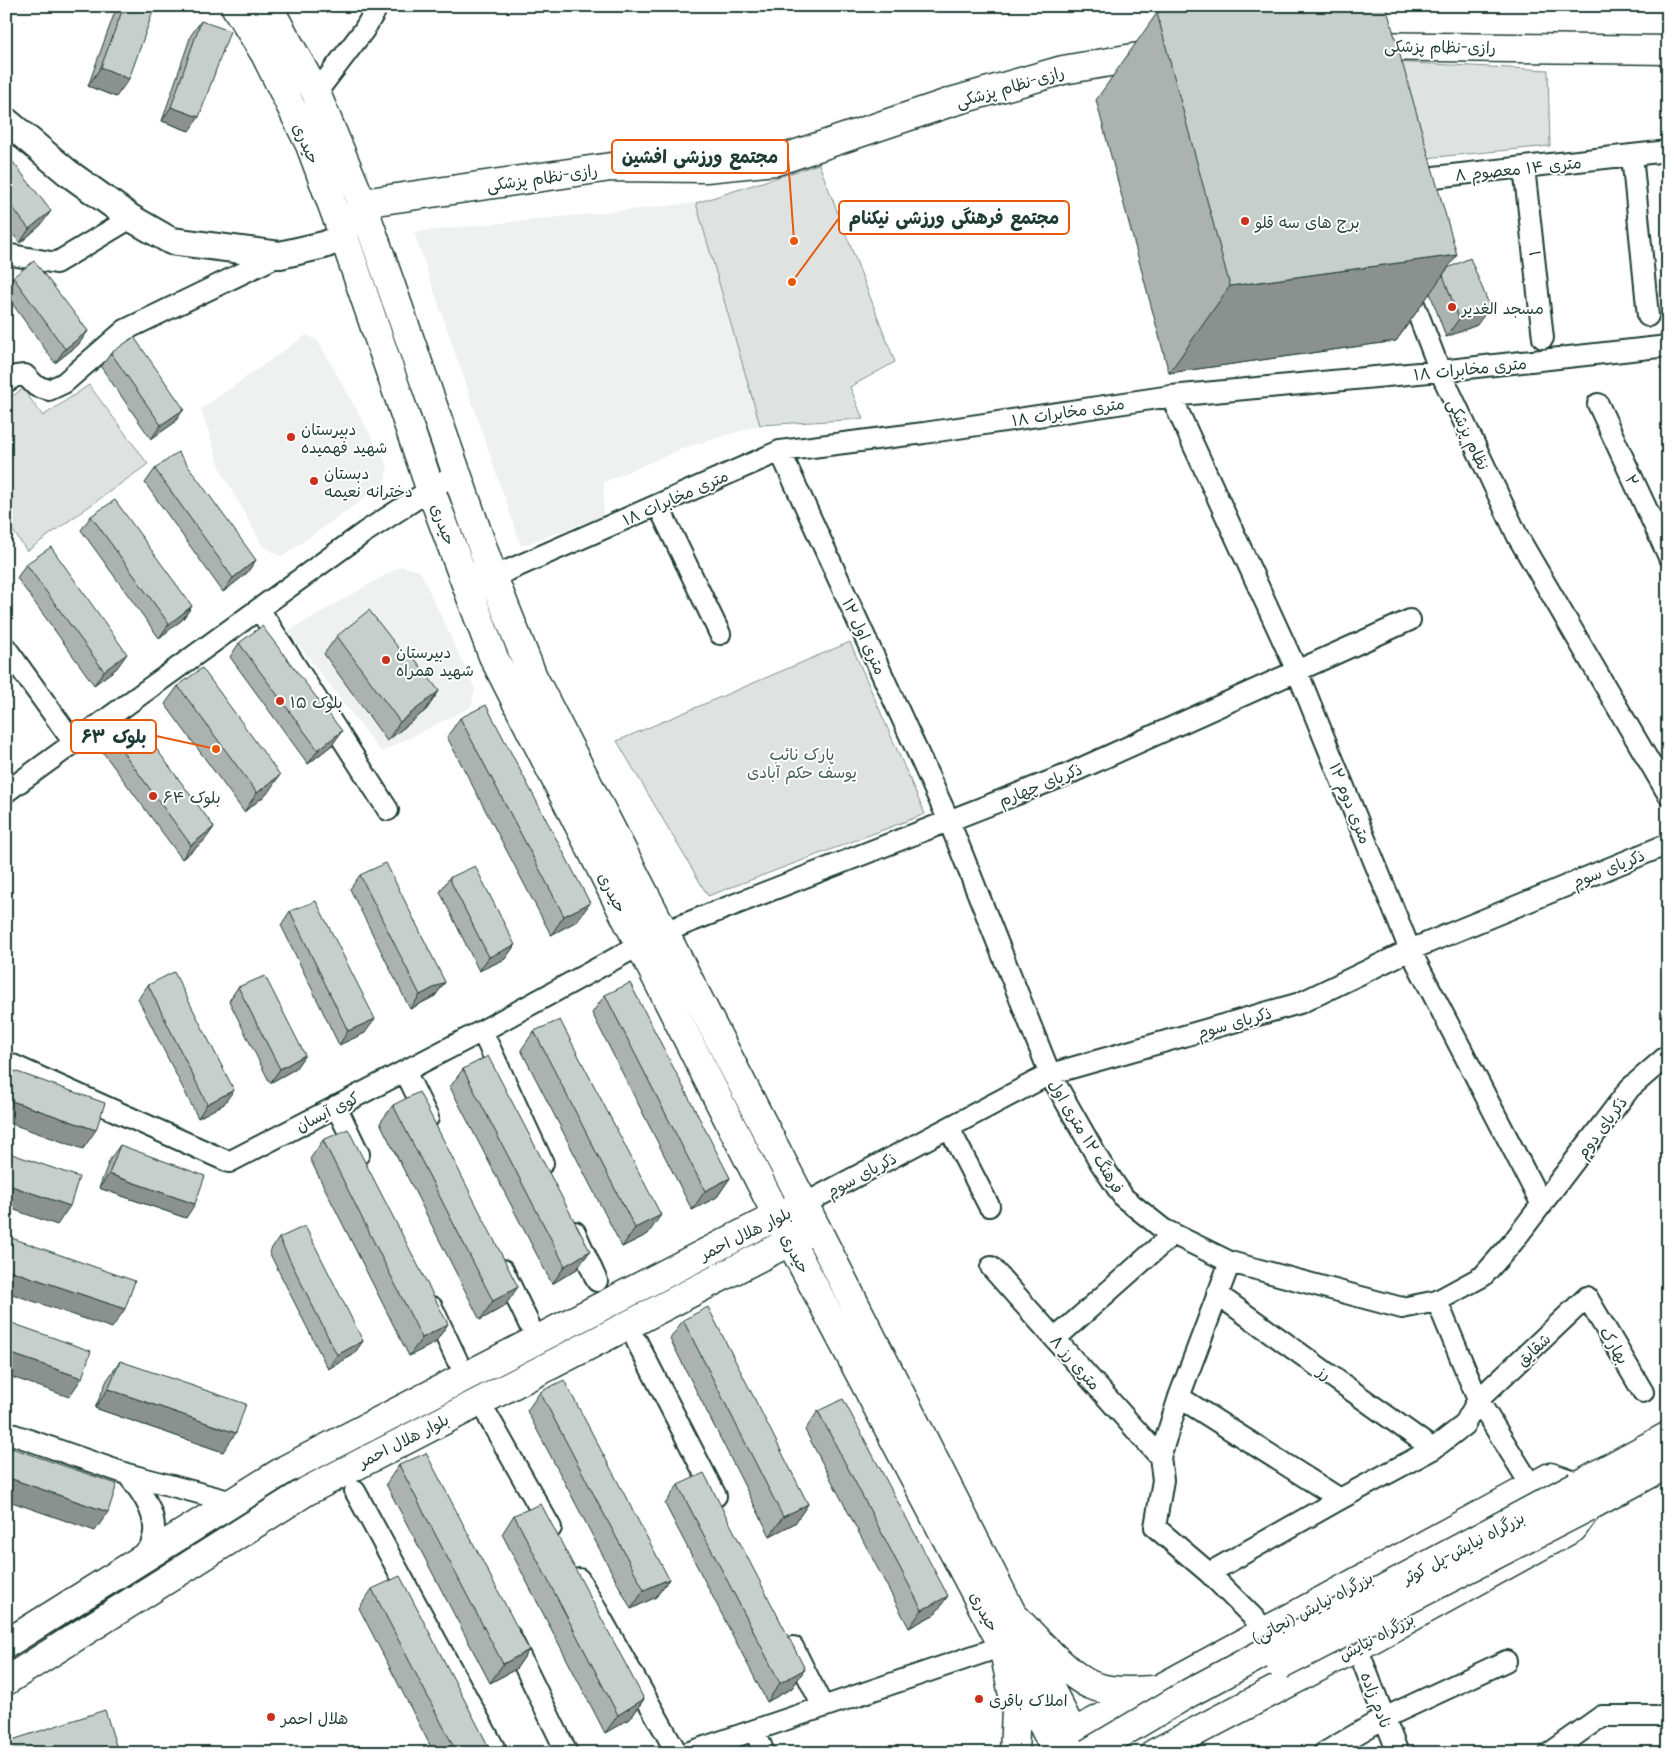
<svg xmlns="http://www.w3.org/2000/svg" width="1674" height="1759" font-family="Mali,'Playpen Sans Arabic',sans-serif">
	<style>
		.built { fill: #eef1f0 }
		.green { fill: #dee3e2; stroke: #7e908b }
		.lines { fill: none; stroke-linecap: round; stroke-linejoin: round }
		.minor-casing { stroke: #1f3d34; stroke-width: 24 }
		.tertiary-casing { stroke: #1f3d34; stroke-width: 30 }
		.secondary-casing { stroke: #1f3d34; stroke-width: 31 }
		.primary-casing { stroke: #1f3d34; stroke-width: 31 }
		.trunk-casing { stroke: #1f3d34; stroke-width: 31 }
		.minor { stroke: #fff; stroke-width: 20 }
		.tertiary { stroke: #fff; stroke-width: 26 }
		.secondary { stroke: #fff; stroke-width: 28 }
		.primary { stroke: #fff; stroke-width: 28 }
		.trunk { stroke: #fff; stroke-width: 28 }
		.trunk-bridge-casing { stroke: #1f3d34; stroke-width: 31; stroke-linecap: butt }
		.trunk-bridge { stroke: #fff; stroke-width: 28 }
		.wall { fill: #abb2af; stroke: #1f3d34 }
		.shaded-wall { fill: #8b918f; stroke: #1f3d34 }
		.building { fill: #c7cfcc; stroke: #1f3d34 }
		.poi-dot { fill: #c8321e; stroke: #fff; stroke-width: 2 }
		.labels { text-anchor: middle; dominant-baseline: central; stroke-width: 4; stroke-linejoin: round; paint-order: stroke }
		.street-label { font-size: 16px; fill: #1f3d34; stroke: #fff }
		.poi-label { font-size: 16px; fill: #1f3d34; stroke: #fff; text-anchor: start }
		.park-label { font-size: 16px; fill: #455e57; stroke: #fff }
		.leader { fill: none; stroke: #e8590c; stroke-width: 2 }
		.callout-dot { fill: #e8590c; stroke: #fff; stroke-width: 2 }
		.callout { fill: #fff; stroke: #e8590c; stroke-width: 2 }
		.callout-label { font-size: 18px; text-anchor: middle; font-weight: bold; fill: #1f3d34 }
	</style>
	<rect width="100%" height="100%" fill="#fff"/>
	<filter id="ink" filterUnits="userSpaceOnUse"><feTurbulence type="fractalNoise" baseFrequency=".02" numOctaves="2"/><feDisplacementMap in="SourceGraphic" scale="10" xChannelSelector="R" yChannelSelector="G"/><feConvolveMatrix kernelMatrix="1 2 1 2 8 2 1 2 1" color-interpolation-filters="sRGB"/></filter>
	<g filter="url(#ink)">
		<!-- built -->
		<path class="built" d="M696,203L760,425L684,448L604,482L603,516L521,546L414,232Z
			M306,335L318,341L388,466L384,484L282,557L263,546L222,473L201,409Z
			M401,566L420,571L475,689L471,707L381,752L288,631Z"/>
		<!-- green -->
		<path class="green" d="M1355,60L1548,70L1550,146L1384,162Z
			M819,164L895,362L850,387L863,419L760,425L696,203Z
			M89,385L148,464L27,551L6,521V400L23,389L43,416Z
			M850,642L925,814L708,896L617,741Z"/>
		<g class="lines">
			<!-- minor casing -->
			<g class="minor-casing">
				<path id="minor" d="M316,93L364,30L378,6
					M1632,155L1648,316
					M1524,167L1543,338
					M1407,180L1668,151
					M6,254L56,263L131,218
					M1408,288L1440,371L1518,537L1668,794
					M6,382L16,376L25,375L36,386L49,390L64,383L125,330L280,255
					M1171,396L1297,671L1410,950L1542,1205
					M1598,404L1668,555
					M780,451L949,821L1050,1074L1100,1162L1124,1198L1163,1229L1230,1262L1402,1308L1437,1301L1483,1276L1513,1242L1630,1088L1668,1055
					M658,505L720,634
					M493,577L780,451L924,433L1171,396L1440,371L1668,346
					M259,609L388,810
					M6,648L74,743
					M6,792L365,532L456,473
					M482,1031L543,1163
					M6,1062L229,1162L482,1031L664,932L1066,775L1410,620
					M405,1071L428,1118
					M336,1106L359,1154
					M949,1128L989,1206
					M804,1204L1050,1074L1300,1003L1410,950L1668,844
					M575,1232L597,1281
					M1230,1262L1179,1397L1160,1457L1163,1480L1155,1527L1209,1573L1267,1631
					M991,1267L1160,1457
					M503,1270L529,1324
					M1217,1294L1433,1449
					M1437,1301L1478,1400L1532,1487
					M432,1307L457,1360
					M1056,1338L1173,1234
					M637,1342L716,1496
					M1179,1397L1340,1499
					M489,1418L551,1528
					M6,1432L127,1474
					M355,1491L497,1753
					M147,1556C149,1549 153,1541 154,1533C156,1511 140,1490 127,1474L233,1502
					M1209,1573L1340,1499L1433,1449L1464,1425L1478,1400L1587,1297L1643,1392
					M579,1579L677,1753
					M510,1636L567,1753
					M793,1647L823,1707
					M1357,1647L1398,1753
					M755,1730L764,1753
					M687,1753L1003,1646
					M1324,1753L1384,1718L1506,1661
					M1550,1753L1602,1716H1668"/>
			</g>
			<!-- tertiary casing -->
			<g class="tertiary-casing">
				<path id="tertiary" d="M6,121L67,172L131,218L171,241L280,255L324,245L344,237"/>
			</g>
			<!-- secondary casing -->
			<g class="secondary-casing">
				<path id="secondary" d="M1359,46L1668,50
					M351,224L362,203L611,167L706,168L776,161L951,102L1063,70L1162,53
					M6,1644L286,1469L777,1216L804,1204
					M6,1681L307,1491L816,1228"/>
			</g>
			<!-- primary casing -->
			<g class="primary-casing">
				<path id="primary" d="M235,6L265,54L310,145L344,237L430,488L493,656L790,1241L1003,1646L1057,1753
					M268,6L316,93L362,203L493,577L533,677L804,1204L1083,1753"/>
			</g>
			<!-- trunk casing -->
			<g class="trunk-casing">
				<path id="trunk" d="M1016,1618C1034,1637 1069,1676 1091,1685C1110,1693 1133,1691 1153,1690
					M1003,1646L1016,1710L1014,1753
					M1052,1753L1074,1732L1159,1689L1550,1477L1576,1486L1668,1436
					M1155,1753L1357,1647L1573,1528L1588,1507L1668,1464"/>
			</g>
			<!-- minor -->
			<use href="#minor" class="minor"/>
			<!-- tertiary -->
			<use href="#tertiary" class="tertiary"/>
			<!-- secondary -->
			<use href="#secondary" class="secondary"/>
			<!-- primary -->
			<use href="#primary" class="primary"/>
			<!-- trunk -->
			<use href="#trunk" class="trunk"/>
			<!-- trunk-bridge casing -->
			<g class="trunk-bridge-casing">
				<path id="trunk-bridge" d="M1281,1665L1588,1507
					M1088,1753L1189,1693L1576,1486"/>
			</g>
			<!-- trunk-bridge -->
			<use href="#trunk-bridge" class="trunk-bridge"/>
		</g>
		<!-- wall -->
		<path class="wall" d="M117,6H155L116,97L88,86Z
			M1157,13L1448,268L1477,325L1446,337L1430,293L1396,341L1169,373L1096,100Z
			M201,21L189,131L162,121L191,35Z
			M6,153L41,225L20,243L6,226Z
			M13,277L88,331L78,345L55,363L6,295V287Z
			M111,353L184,409L174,423L151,439L101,367Z
			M155,469L256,560L246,574L223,592L145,483Z
			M91,516L192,606L182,620L159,638L81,530Z
			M26,564L117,668L94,685L17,578Z
			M337,636L403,654L439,691L426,710L387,741L324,654Z
			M239,643L342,731L332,745L308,764L230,657Z
			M178,686L267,794L244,812L165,704Z
			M460,718L590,903L577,921L551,935L447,737Z
			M112,737L214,827L204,841L182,859L102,751Z
			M360,875L445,982L435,996L410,1009L350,889Z
			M449,878L515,945L505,959L479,971L440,892Z
			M290,911L365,1033L339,1045L281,925Z
			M148,985L224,1104L198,1118L138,999Z
			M238,987L305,1055L295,1069L270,1083L229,1001Z
			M605,995L730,1178L717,1197L692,1210L592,1013Z
			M534,1031L648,1234L622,1247L521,1050Z
			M463,1069L590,1251L577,1269L552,1284L450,1087Z
			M393,1105L505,1306L480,1320L380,1123Z
			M323,1140L435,1343L409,1356L310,1159Z
			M120,1145L186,1218L99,1188L110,1159Z
			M279,1238L363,1341L353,1355L328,1369L269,1252Z
			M683,1320L808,1504L795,1523L770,1536L670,1339Z
			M120,1361L223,1452L95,1408L107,1380Z
			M540,1392L669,1579L656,1597L631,1609L527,1411Z
			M818,1411L935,1614L909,1628L805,1430Z
			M399,1465L529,1650L516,1669L490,1683L386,1484Z
			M678,1485L805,1669L792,1688L767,1702L665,1504Z
			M514,1515L644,1699L631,1718L605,1733L502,1534Z
			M372,1589L492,1753H434L359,1608Z"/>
		<!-- shaded-wall -->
		<path class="shaded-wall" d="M101,67L129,79L116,97L88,86Z
			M171,107L199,117L189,131L162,121Z
			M51,211L41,225L20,243L29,229Z
			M1457,255L1396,341L1169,373L1230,286Z
			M1490,307L1477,325L1446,337L1459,319Z
			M88,331L78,345L55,363L65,349Z
			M184,409L174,423L151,439L161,425Z
			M256,560L246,574L223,592L233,578Z
			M192,606L182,620L159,638L169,624Z
			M127,654L117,668L94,685L104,671Z
			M439,691L426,710L387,741L400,722Z
			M342,731L332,745L308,764L318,750Z
			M280,775L267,794L244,812L257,793Z
			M214,827L204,841L182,859L191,845Z
			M590,903L577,921L551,935L564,916Z
			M515,945L505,959L479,971L489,957Z
			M445,982L435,996L410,1009L420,995Z
			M375,1019L365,1033L339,1045L348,1031Z
			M305,1055L295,1069L270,1083L280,1069Z
			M234,1090L224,1104L198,1118L207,1104Z
			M6,1099L96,1130L83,1149L6,1122Z
			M109,1174L195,1204L186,1218L99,1188Z
			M730,1178L717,1197L692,1210L705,1191Z
			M6,1184L70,1206L57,1225L6,1207Z
			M661,1215L648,1234L622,1247L635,1228Z
			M590,1251L577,1269L552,1284L565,1266Z
			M6,1269L125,1309L112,1328L6,1292Z
			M518,1287L505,1306L480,1320L493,1301Z
			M448,1324L435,1343L409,1356L422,1338Z
			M363,1341L353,1355L328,1369L337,1355Z
			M6,1352L82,1378L69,1397L6,1375Z
			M108,1389L236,1433L223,1452L95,1408Z
			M6,1477L108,1512L95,1531L6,1500Z
			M808,1504L795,1523L770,1536L783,1517Z
			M669,1579L656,1597L631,1609L644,1590Z
			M948,1596L935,1614L909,1628L922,1610Z
			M529,1650L516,1669L490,1683L503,1664Z
			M805,1669L792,1688L767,1702L780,1683Z
			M644,1699L631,1718L605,1733L618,1715Z"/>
		<!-- building -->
		<path class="building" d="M124,6H155L129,79L101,67Z
			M1176,6H1386L1457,255L1230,286L1157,13Z
			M201,21L230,31L199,117L171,107Z
			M6,153L51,211L29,229L6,199Z
			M1470,258L1490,307L1459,319L1443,275L1448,268Z
			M34,261L88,331L65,349L13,277Z
			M134,337L184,409L161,425L111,353Z
			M178,452L256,560L233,578L155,469Z
			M115,500L192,606L169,624L91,516Z
			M51,547L127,654L104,671L26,564Z
			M369,610L403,654L408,650L439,691L400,722L337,636Z
			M262,626L342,731L318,750L239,643Z
			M202,668L280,775L257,793L178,686Z
			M486,705L590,903L564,916L460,718Z
			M135,720L214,827L191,845L112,737Z
			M386,863L445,982L420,995L360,875Z
			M475,866L515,945L489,957L449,878Z
			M316,901L375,1019L348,1031L290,911Z
			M174,972L234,1090L207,1104L148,985Z
			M265,976L305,1055L280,1069L238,987Z
			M630,983L730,1178L705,1191L605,995Z
			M560,1020L661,1215L635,1228L534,1031Z
			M488,1056L590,1251L565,1266L463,1069Z
			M6,1068L105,1103L96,1130L6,1099Z
			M419,1092L518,1287L493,1301L393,1105Z
			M348,1129L448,1324L422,1338L323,1140Z
			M120,1145L205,1176L195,1204L109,1174Z
			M6,1152L79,1177L70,1206L6,1184Z
			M305,1226L363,1341L337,1355L279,1238Z
			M6,1236L135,1281L125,1309L6,1269Z
			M708,1307L808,1504L783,1517L683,1320Z
			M6,1321L91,1351L82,1378L6,1352Z
			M120,1361L246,1404L236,1433L108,1389Z
			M564,1380L669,1579L644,1590L540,1392Z
			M843,1399L948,1596L922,1610L818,1411Z
			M6,1446L117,1484L108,1512L6,1477Z
			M426,1453L529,1650L503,1664L399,1465Z
			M704,1473L805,1669L780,1683L678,1485Z
			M541,1504L644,1699L618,1715L514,1515Z
			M400,1576L492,1753H457L372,1589Z
			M105,1710L118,1752L127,1749L133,1750L134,1753H8L6,1747V1742Z"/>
	</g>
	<!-- markers -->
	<g class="poi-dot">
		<circle cx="1245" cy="221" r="5"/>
		<circle cx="1452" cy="307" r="5"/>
		<circle cx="291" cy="437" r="5"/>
		<circle cx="314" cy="481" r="5"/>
		<circle cx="386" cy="660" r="5"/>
		<circle cx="280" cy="701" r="5"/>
		<circle cx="153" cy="796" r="5"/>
		<circle cx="979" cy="1699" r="5"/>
		<circle cx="271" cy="1717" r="5"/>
	</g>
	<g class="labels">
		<!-- street labels -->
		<g class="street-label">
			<text transform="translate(1440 46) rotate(1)">رازی-نظام پزشکی</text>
			<text transform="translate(1010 86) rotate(-16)">رازی-نظام پزشکی</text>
			<text transform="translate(307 143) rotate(66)">حیدری</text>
			<text transform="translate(1518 168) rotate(-6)">۸ متری ۱۴ معصوم</text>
			<text transform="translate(542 177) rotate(-8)">رازی-نظام پزشکی</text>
			<text transform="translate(1534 253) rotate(-96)">۱</text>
			<text transform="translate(1470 368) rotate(-6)">۱۸ متری مخابرات</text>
			<text transform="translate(1068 411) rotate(-9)">۱۸ متری مخابرات</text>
			<text transform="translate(1469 434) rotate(65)">نظام پزشکی</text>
			<text transform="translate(1633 480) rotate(65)">۲</text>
			<text transform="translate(675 497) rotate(-24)">۱۸ متری مخابرات</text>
			<text transform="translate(444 524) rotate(70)">حیدری</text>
			<text transform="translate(865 636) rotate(65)">۱۲ متری اول</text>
			<text transform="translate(1040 784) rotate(-22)">ذکریای چهارم</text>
			<text transform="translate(1351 803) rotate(68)">۱۲ متری دوم</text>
			<text transform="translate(1608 868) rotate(-22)">ذکریای سوم</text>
			<text transform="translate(613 892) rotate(63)">حیدری</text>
			<text transform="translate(1234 1022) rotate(-16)">ذکریای سوم</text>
			<text transform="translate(327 1111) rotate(-27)">کوی آیسان</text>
			<text transform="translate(1601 1127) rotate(-53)">ذکریای دوم</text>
			<text transform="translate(1087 1136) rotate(59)">فرهنگ ۱۲ متری اول</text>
			<text transform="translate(861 1174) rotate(-28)">ذکریای سوم</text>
			<text transform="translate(745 1233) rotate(-26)">بلوار هلال احمر</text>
			<text transform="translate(796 1253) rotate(62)">حیدری</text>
			<text transform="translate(1615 1345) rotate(59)">بهارک</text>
			<text transform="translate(1533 1349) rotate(-43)">شقایق</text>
			<text transform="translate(1076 1362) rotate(49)">۸ متری رز</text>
			<text transform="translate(1325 1372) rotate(36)">رز</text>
			<text transform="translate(403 1440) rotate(-27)">بلوار هلال احمر</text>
			<text transform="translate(1463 1547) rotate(-28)">بزرگراه نیایش-پل کوثر</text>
			<text transform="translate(1312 1607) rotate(-28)">بزرگراه نیایش (نجاتی)</text>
			<text transform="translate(985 1611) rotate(62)">حیدری</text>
			<text transform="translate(1376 1636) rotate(-28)">بزرگراه نیایش</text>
			<text transform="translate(1377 1700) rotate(69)">نادم زاده</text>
		</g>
		<!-- poi labels -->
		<g class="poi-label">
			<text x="1255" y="221">برج های سه قلو</text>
			<text x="1462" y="307">مسجد الغدیر</text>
			<text x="301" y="428">دبیرستان<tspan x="301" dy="18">شهید فهمیده</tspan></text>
			<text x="324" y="472">دبستان<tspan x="324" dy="18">دخترانه نعیمه</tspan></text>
			<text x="396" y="651">دبیرستان<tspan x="396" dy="18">شهید همراه</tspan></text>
			<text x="290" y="701">بلوک ۱۵</text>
			<text x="163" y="796">بلوک ۶۴</text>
			<text x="989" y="1699">املاک باقری</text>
			<text x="281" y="1717">هلال احمر</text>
		</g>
		<!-- park labels -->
		<g class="park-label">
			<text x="802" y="753">پارک نائب<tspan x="802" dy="18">یوسف حکم آبادی</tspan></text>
		</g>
	</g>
	<!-- callouts -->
	<path class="leader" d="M794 241L788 157M792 282L839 218M216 749L156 736"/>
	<g class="callout-dot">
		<circle cx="794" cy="241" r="5"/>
		<circle cx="792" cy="282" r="5"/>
		<circle cx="216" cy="749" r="5"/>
	</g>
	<g class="callout">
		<rect x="612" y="140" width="176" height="33" rx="5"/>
		<rect x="839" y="201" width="230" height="33" rx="5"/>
		<rect x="71" y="720" width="85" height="33" rx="5"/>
	</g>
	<g class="callout-label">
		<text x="700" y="163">مجتمع ورزشی افشین</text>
		<text x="954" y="224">مجتمع فرهنگی ورزشی نیکنام</text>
		<text x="114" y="743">بلوک ۶۳</text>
	</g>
	<!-- margin -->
	<rect width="1674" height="1759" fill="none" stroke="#fff" stroke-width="25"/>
	<rect x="12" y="12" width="1649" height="1734" fill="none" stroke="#1f3d34" stroke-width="2" filter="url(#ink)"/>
</svg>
